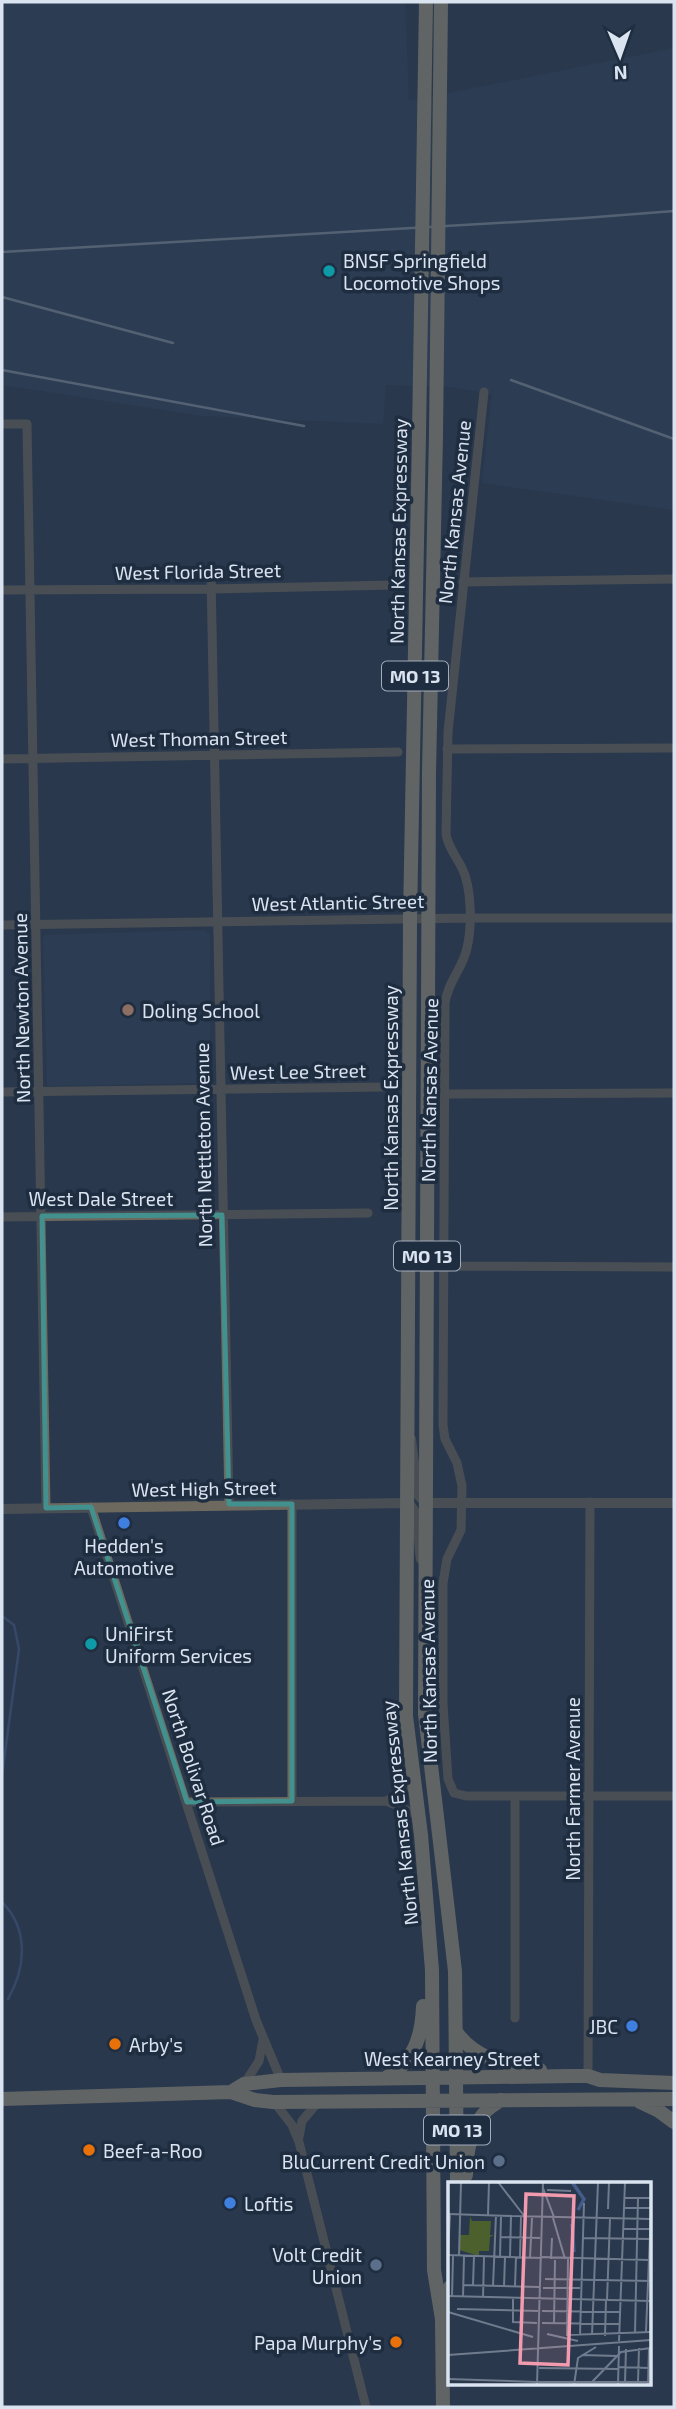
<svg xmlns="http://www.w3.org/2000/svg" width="676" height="2409" font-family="'Exo 2',sans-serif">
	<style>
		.built { fill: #2e415b }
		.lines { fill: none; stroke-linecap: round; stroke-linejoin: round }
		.stream { stroke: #435c89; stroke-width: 2.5 }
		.minor { stroke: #6e695e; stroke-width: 9 }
		.tertiary { stroke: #6e695e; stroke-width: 10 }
		.primary { stroke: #a49a83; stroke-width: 14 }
		.rail { stroke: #8793a3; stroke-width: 2.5 }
		.primary-bridge { stroke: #a49a83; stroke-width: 14 }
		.marked { fill: none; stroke: #42918e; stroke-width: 5; stroke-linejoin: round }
		.culture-dot { fill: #0f9aa8; stroke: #1f2d41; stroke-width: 2.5 }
		.education-dot { fill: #8d6e63; stroke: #1f2d41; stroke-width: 2.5 }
		.shop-dot { fill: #3f7fe0; stroke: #1f2d41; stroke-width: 2.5 }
		.food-dot { fill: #e8710a; stroke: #1f2d41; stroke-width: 2.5 }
		.service-dot { fill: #5c6f8a; stroke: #1f2d41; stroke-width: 2.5 }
		.labels { text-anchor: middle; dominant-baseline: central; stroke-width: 7; stroke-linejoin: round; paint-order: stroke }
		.shield { fill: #1f2d41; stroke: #a2acbc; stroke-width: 2 }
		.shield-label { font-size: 18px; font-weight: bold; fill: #dae3f0 }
		.poi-label { font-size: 19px; fill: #dae3f0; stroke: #1f2d41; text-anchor: start }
		.street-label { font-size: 19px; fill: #dae3f0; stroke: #1f2d41 }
		.inset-river { fill: none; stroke: #435c89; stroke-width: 3.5 }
		.inset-road { fill: none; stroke: #707c8e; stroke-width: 2 }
		.view { fill: #f29aae; fill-opacity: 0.15; stroke: #f29aae; stroke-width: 3.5 }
		.inset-edge { fill: none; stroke: #dae3f0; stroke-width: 3.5 }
	</style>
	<rect width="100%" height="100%" fill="#29384c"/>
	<!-- built -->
	<path class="built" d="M2,2H405L409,101L674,48V510L482,483L492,394L450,387L386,385L383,424L202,416L2,385Z
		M205,930L210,934V1083L49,1086L47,1084L43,939L45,935Z"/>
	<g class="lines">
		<!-- stream -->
		<path class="stream" d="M2,1616L14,1625L19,1649L2,1775
			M2,1902C29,1929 26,1968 8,1999"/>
		<!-- minor -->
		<path class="minor" d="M484,392L448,732L446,834C448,847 456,856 462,868C472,888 472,927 467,948C463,968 448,981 445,1003L443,1425L445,1439L457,1463L462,1486L461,1530L447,1559L443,1583V1704L448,1779L454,1793L466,1796H674
			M2,424H27L46,1508
			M211,576L229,1504
			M463,582L674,579
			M2,590L211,589L394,585
			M447,749L674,748
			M2,759L398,752
			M2,925L469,918H674
			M2,1092L385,1087
			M445,1094L674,1093
			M2,1217L368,1213
			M444,1266L674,1267
			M91,1507L256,2020L281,2080
			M292,1801V1504
			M386,1801L400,1794L414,1780
			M187,1802L386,1801L418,1815
			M515,2018V1796
			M588,2076L590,1502
			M244,2084L259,2061L263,2040
			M275,2103L292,2125L299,2142L366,2407
			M299,2137L302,2121L318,2102"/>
		<!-- tertiary -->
		<path class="tertiary" d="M411,1439L418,1495L426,1503H674
			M2,1509L408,1503C422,1514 417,1542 421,1559"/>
		<!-- primary -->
		<path class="primary" d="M419,434L410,919L406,1716L421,1835L432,1970L434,2270L442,2319L443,2407
			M436,434L429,773L425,1714L455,1971L457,2183
			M457,2033C477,2061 508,2064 540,2070
			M387,2077C414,2062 422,2036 423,2006
			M231,2092L244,2084L281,2080L572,2076H588L600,2080L674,2083
			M2,2099L231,2092L255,2100L273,2102L674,2099
			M640,2102L659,2111L674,2122
			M466,2175C466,2154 471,2125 487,2110C491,2106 497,2103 501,2100
			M443,2314L450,2287"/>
		<!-- rail -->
		<path class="rail" d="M2,252L584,218L674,211
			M2,297L173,343
			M2,370L304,426
			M511,380L674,439"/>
		<!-- primary-bridge -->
		<path class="primary-bridge" d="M419,434L426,2
			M436,434L441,2"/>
	</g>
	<!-- marked area -->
	<path d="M0 0H676V2409H0ZM222,1215L229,1504H292V1801L187,1802L91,1507L46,1508L42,1216Z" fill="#29384c" fill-opacity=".55" fill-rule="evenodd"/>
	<path class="marked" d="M222,1215L229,1504H292V1801L187,1802L91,1507L46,1508L42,1216Z"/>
	<!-- markers -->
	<g class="culture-dot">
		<circle cx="329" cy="271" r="7"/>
		<circle cx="91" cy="1644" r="7"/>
	</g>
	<circle class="education-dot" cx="128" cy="1010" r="7"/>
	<g class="shop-dot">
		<circle cx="124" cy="1523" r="7"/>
		<circle cx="632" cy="2026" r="7"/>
		<circle cx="230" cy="2203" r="7"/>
	</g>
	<g class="food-dot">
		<circle cx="115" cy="2044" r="7"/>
		<circle cx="89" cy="2150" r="7"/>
		<circle cx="396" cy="2342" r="7"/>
	</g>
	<g class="service-dot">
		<circle cx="499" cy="2161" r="7"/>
		<circle cx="376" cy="2265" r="7"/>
	</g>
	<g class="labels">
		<!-- shield labels -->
		<g class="shield">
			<rect x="382" y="661.5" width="66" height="29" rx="5"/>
			<rect x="394" y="1241.5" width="66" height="29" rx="5"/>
			<rect x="424" y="2115.5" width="66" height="29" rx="5"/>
		</g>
		<g class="shield-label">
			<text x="415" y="676">MO 13</text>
			<text x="427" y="1256">MO 13</text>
			<text x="457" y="2130">MO 13</text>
		</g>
		<!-- poi labels -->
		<g class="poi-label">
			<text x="343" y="260">BNSF Springfield<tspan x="343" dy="22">Locomotive Shops</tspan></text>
			<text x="142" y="1010">Doling School</text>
			<text x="124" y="1545" text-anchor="middle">Hedden's<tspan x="124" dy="22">Automotive</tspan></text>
			<text x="105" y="1633">UniFirst<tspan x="105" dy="22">Uniform Services</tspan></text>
			<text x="618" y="2026" text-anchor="end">JBC</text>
			<text x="129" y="2044">Arby's</text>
			<text x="103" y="2150">Beef-a-Roo</text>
			<text x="485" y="2161" text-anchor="end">BluCurrent Credit Union</text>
			<text x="244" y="2203">Loftis</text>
			<text x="362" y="2254" text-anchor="end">Volt Credit<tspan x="362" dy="22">Union</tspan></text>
			<text x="382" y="2342" text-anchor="end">Papa Murphy's</text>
		</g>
		<!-- street labels -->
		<g class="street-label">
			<text transform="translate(454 512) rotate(-84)">North Kansas Avenue</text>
			<text transform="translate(398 531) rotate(-89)">North Kansas Expressway</text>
			<text transform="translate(198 571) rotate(-1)">West Florida Street</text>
			<text transform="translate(199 738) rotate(-1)">West Thoman Street</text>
			<text transform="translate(338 902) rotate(-1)">West Atlantic Street</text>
			<text transform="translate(21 1008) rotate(-91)">North Newton Avenue</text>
			<text transform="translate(298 1071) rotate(-1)">West Lee Street</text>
			<text transform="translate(429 1090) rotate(-89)">North Kansas Avenue</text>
			<text transform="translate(390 1098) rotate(-90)">North Kansas Expressway</text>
			<text transform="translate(203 1145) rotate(-91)">North Nettleton Avenue</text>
			<text x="101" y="1198">West Dale Street</text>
			<text transform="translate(204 1488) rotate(-1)">West High Street</text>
			<text transform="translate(428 1671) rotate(-91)">North Kansas Avenue</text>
			<text transform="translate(194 1767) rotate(72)">North Bolivar Road</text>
			<text transform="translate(572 1789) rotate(-90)">North Farmer Avenue</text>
			<text transform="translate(399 1813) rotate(-96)">North Kansas Expressway</text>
			<text x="452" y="2058">West Kearney Street</text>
		</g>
	</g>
	<!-- overview -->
	<g transform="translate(448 2182)">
		<rect width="203" height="203" fill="#29384c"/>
		<path d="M22,34L24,39H43L42,53H46L42,55L41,69H31V74L11,68L12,53H21Z" fill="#4c602d"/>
		<path class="inset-river" d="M124,0L136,17L130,28M124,42L126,70"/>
		<path class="inset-road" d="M50,0L77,35M95,6L106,35M99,8L123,9M177,16H203M176,26H203M160,27L161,0M0,32L64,34M40,33L41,0M64,34L203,37M105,36L117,77M175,47H203M53,55L92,56M135,56L201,57M0,73L94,76M0,73L2,32M11,74L13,0M52,75L53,34M62,75L63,34M94,75L201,78M72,76L73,35M82,76L84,36M103,77L104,56M120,77L119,153L203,150M97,97L203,99M15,103L91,105M25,103L26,74M45,104L48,33M56,104L57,75M67,104L68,75M95,106H132M0,114L203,119M4,115L5,74M15,115L16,74M35,116L36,75M65,117V140L89,141M159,118L162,37M9,127L90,129M94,129L172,130M0,130L85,155M94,141L172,142M106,142L107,78M198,150L203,28M187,151L190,16M99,152L130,159M132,153L136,21M144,153L150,0M157,154L158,118M171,159L177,0M0,173L203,158M134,173L169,174M170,185L201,186M91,186L170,187M0,197L88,200M88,200H203M144,200L173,170L203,166M177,200L178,167M190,200L191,166M89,203L95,0M126,203L130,176L148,165M170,203L171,164M200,203L201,166"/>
		<path class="view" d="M78,12L126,14L120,183L72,181Z"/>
		<rect width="203" height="203" class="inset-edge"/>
	</g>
	<!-- border -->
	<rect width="676" height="2409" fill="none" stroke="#dae3f0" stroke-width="7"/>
	<!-- north arrow -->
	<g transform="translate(620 56) rotate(178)" stroke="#1f2d41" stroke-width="5" paint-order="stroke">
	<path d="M0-5L12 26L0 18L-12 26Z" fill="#dae3f0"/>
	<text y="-10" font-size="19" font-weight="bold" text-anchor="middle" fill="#dae3f0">N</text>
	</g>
</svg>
